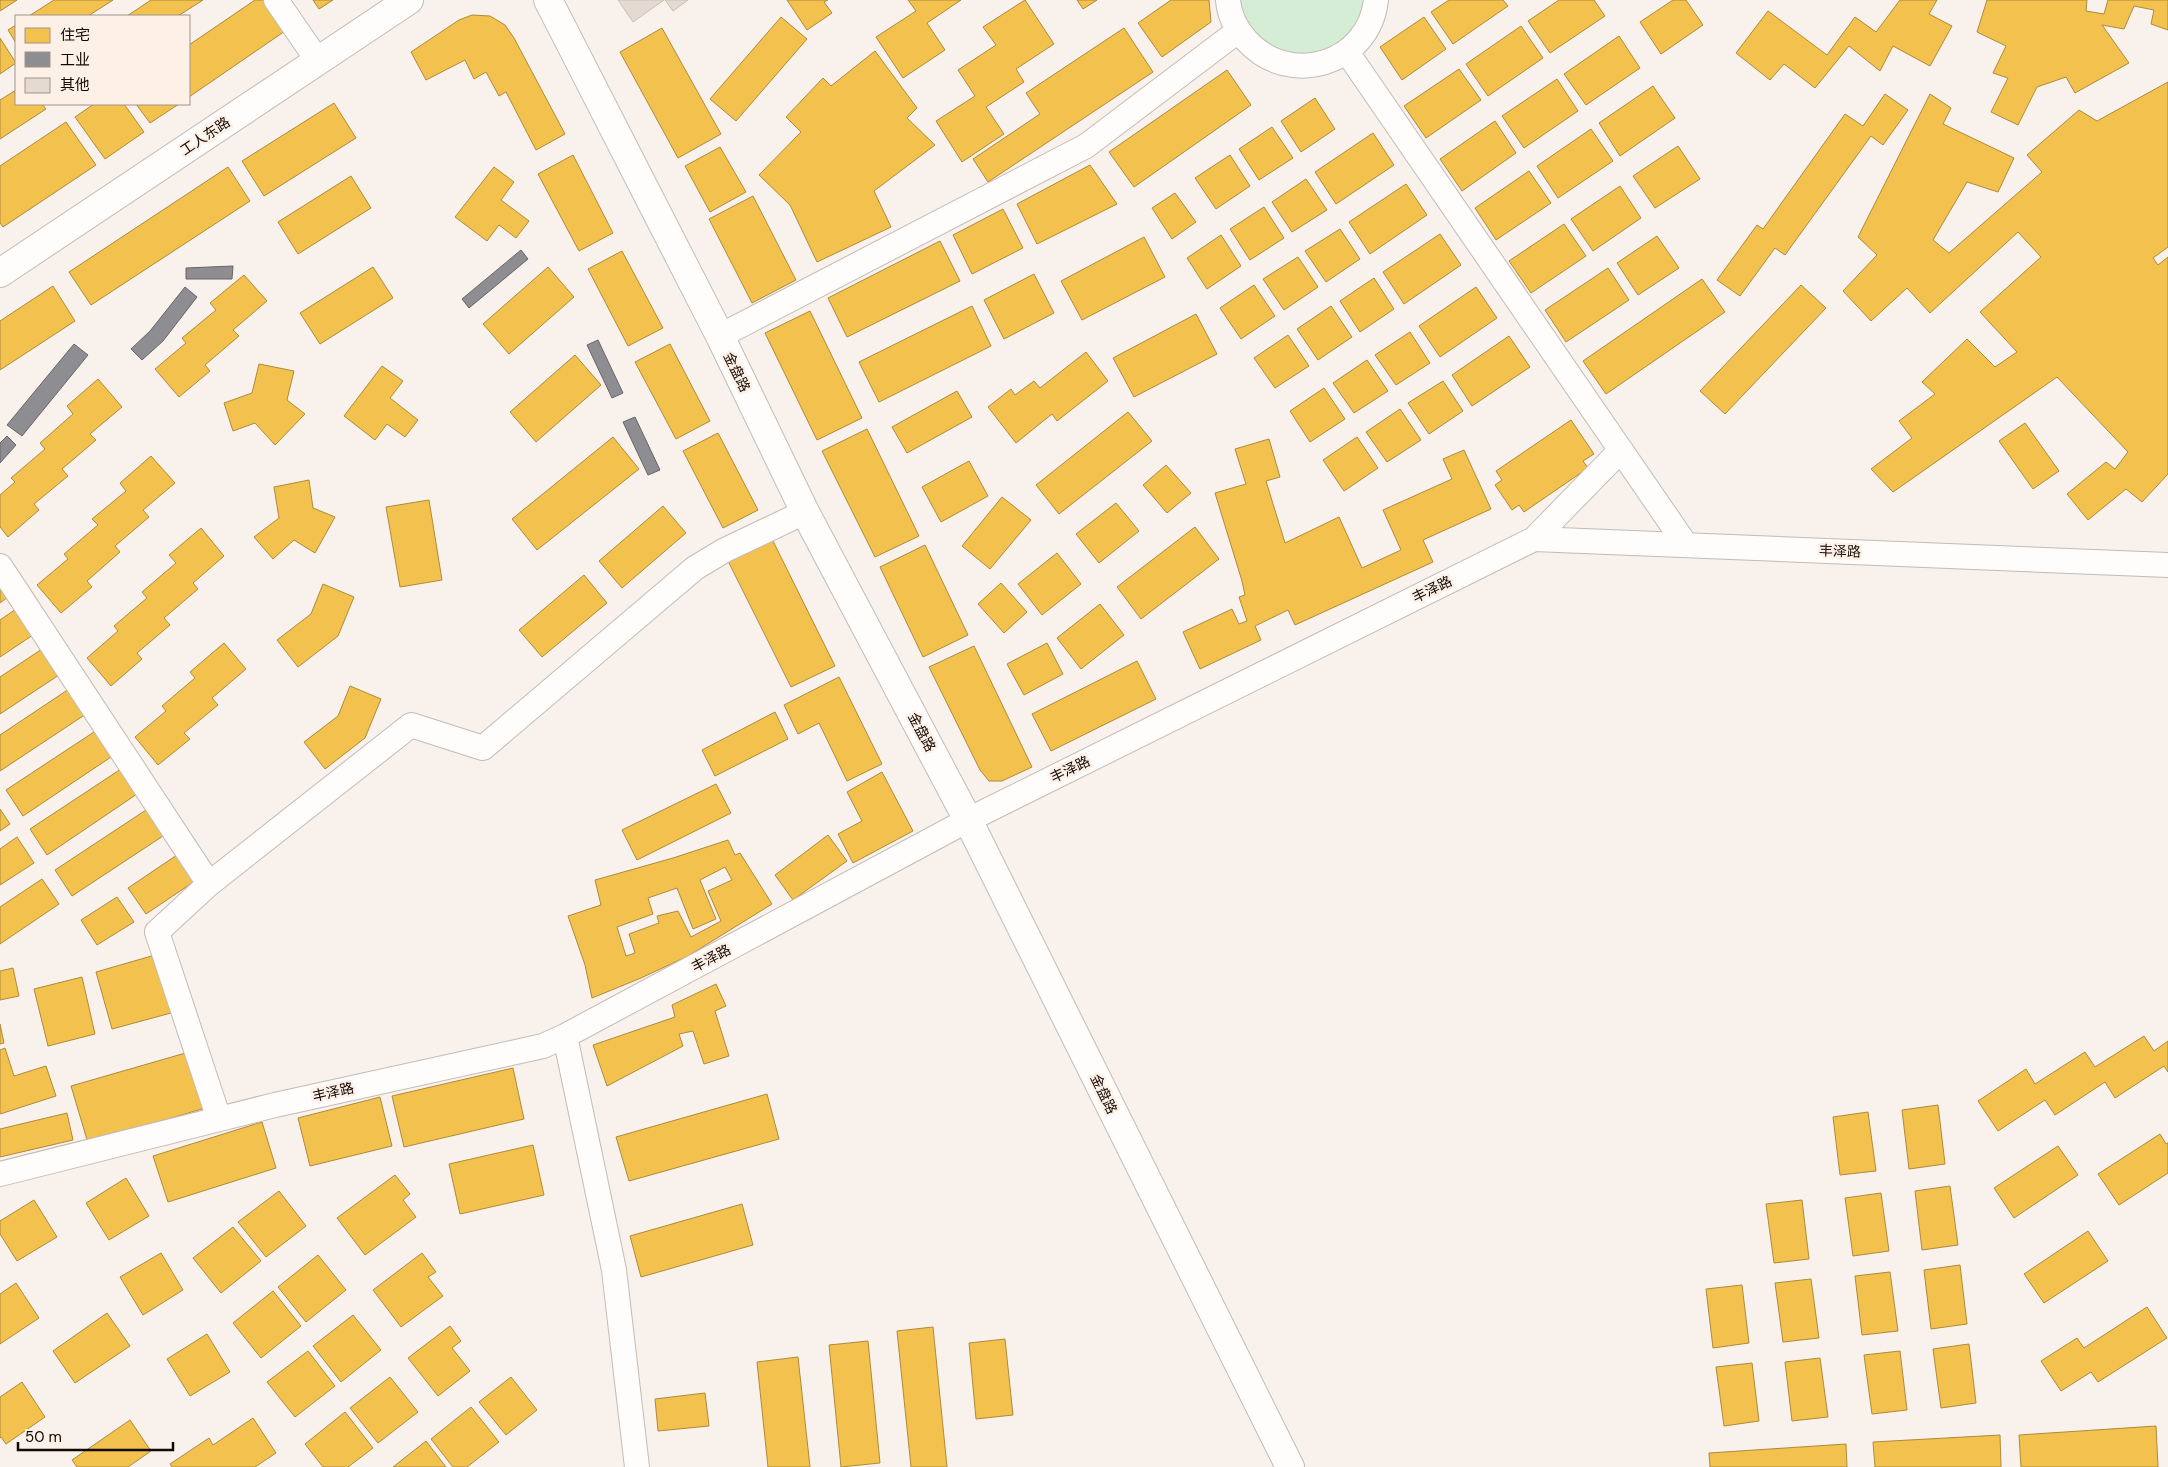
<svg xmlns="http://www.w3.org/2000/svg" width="2168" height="1467" font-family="'DM Sans','Noto Sans SC',sans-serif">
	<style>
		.green { fill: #d4edd4 }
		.homes { fill: #f2c14e; stroke: #af8a38; fill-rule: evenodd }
		.industry { fill: #8d8d92; stroke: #686567 }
		.building { fill: #e4dad1; stroke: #c8c0b9 }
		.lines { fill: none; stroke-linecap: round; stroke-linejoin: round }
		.minor-casing { stroke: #c4bbb4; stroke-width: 26 }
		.major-casing { stroke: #c4bbb4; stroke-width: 30 }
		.minor { stroke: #fefdfc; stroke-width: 24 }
		.major { stroke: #fefdfc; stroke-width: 28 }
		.labels { text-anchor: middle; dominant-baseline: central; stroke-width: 5; stroke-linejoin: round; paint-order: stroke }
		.street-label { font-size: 14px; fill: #130903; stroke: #fdf0e7 }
	</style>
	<rect width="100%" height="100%" fill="#f8f1ec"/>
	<!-- green -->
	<path class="green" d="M1228,0H1376L1347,52L1276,62Z"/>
	<!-- homes -->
	<path class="homes" d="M0,0H17L0,11Z
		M54,0H113L88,16H29Z
		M151,0H203L178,16H127Z
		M255,0H267L288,29L189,97V45Z
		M313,0H333L319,9Z
		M787,0H828L824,2L832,13L807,30Z
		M908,0H961L927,23L945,50L903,78L876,37L916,11Z
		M1025,0L1054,44L1016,69L1024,82L986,107L1004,134L962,162L936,121L975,96L958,70L996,45L983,27Z
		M1077,0H1097L1083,9Z
		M1171,0H1209L1211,22L1162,57L1138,23Z
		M1449,0H1503L1508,6L1453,44L1431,12Z
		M1559,0H1594L1605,16L1550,53L1528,21Z
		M1673,0H1686L1703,25L1661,54L1640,22Z
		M1900,0H1937L1929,14L1952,26L1930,66L1893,46L1880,71L1849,46L1815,88L1784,64L1770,80L1736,53L1768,11L1827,55L1855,17L1876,32Z
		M1987,0H2087L2086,11L2104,14L2108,0H2168V30L2151,24L2154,10L2134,6L2124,29L2102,25L2129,63L2075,93L2066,77L2037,87L2018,125L1991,112L2008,78L1993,73L2006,46L1977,32Z
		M472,15L490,16L505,25L514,38L565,134L536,150L506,92L499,96L486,72L474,79L465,60L426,80L411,52L459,20Z
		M781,17L807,39L736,121L710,99Z
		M1424,17L1446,49L1402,80L1380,47Z
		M16,25V43L8,30Z
		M1521,26L1543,58L1488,96L1466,64Z
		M662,28L721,134L678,158L620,52Z
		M1124,28L1153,72L988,182L973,159L1040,114L1026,93Z
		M1619,36L1640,68L1586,105L1564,74Z
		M0,38L16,63L0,74Z
		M875,51L917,108L907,118L935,145L874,191L891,227L817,262L790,205L759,175L801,132L786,117L823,78L831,86Z
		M1459,69L1481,100L1426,138L1404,106Z
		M1227,70L1251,105L1134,187L1109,152Z
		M1557,79L1578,111L1524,148L1502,116Z
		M2168,82V247L2153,258L2158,265L2168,257V474L2142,502L2126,489L2088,520L2067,494L2106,462L2115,469L2128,452L2057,377L1893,492L1871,469L1912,438L1899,421L1935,394L1922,382L1967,339L1995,367L2017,352L1980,312L2041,257L2018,232L1930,313L1907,288L1871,321L1843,291L1877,255L1858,237L1930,94L1951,108L1943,124L2014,158L1998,192L1967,182L1933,240L1949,253L2042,172L2027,155L2079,110L2097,121Z
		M1653,86L1675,118L1620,156L1599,123Z
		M16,90V104H42L46,109L0,139V100Z
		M1885,94L1908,110L1883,145L1871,136L1785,255L1775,248L1740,296L1717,280L1757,225L1763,229L1845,114L1863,126Z
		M1315,98L1335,129L1301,152L1281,121Z
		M334,103L356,138L264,196L242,161Z
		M94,104H124L144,132L105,159L75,117Z
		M136,104H179L150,123Z
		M1495,121L1516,153L1462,191L1440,159Z
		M66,122L96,165L3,227L0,223V166Z
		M1272,127L1293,158L1259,180L1239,149Z
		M1591,129L1613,161L1558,198L1537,166Z
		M1373,133L1394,165L1336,204L1315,172Z
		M1678,146L1700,179L1655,208L1633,176Z
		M720,147L746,192L710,212L685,166Z
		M573,155L613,233L579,251L538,174Z
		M1230,155L1250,186L1216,209L1195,178Z
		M1090,165L1117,204L1037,244L1017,204Z
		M228,167L250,201L91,305L69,272Z
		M494,167L514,182L501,200L529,221L516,238L499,225L487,241L455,217Z
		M1529,171L1551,203L1496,240L1475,208Z
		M351,176L371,208L298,254L278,222Z
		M1306,179L1327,210L1292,232L1272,202Z
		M1406,184L1427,215L1370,254L1349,222Z
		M1620,186L1641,218L1593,251L1571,219Z
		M1175,193L1196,222L1172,239L1152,208Z
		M753,196L796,280L752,303L709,219Z
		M1264,207L1284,238L1250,260L1230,229Z
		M1003,209L1023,248L972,274L953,235Z
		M1564,224L1586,256L1531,293L1509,261Z
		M1340,229L1360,259L1326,282L1305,251Z
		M1440,234L1461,265L1404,304L1383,272Z
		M1221,235L1241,266L1207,289L1187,258Z
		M1657,236L1679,268L1638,295L1617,263Z
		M1144,237L1165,277L1082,320L1061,281Z
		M940,241L960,281L847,337L828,298Z
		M622,251L663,328L628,346L588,269Z
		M1298,257L1318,287L1284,310L1263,279Z
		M373,267L393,298L320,344L300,313Z
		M548,267L574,297L509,354L483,324Z
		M1608,268L1629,300L1566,342L1545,310Z
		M1034,274L1054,313L1004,339L984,300Z
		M244,275L267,301L233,330L239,336L205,365L210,371L179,397L155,369L186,343L182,338L216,310L210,303Z
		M1374,278L1394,309L1360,332L1340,301Z
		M1702,279L1725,312L1606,394L1583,361Z
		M1254,285L1275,316L1241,339L1220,308Z
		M1801,285L1826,308L1725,414L1700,391Z
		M53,286L75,321L0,370V321Z
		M1476,287L1497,318L1440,357L1419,326Z
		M972,306L991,346L879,402L859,362Z
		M1331,306L1352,337L1318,360L1297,329Z
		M810,311L862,418L817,440L765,333Z
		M1196,314L1217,354L1134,397L1113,358Z
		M1410,332L1430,363L1396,385L1375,355Z
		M1288,335L1309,366L1275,388L1254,358Z
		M1509,336L1530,367L1472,406L1452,375Z
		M670,344L710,421L676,439L635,362Z
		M1086,352L1108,381L1057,421L1052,414L1016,443L988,407L1011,389L1015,395L1034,381L1040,388Z
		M575,355L601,385L536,442L510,412Z
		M1367,360L1388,391L1354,413L1333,383Z
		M259,364L294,371L287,400L305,414L275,445L255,423L233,431L224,403L252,393Z
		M382,366L403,381L390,398L418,420L405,437L387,424L375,440L344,416Z
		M98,379L122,407L90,434L96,440L62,469L68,476L34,504L39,510L8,537L0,527V495L15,482L11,478L45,449L40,443L73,414L67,406Z
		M1443,381L1463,411L1429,434L1408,403Z
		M1324,388L1345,419L1310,442L1290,411Z
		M957,391L972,417L907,453L892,427Z
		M1400,409L1421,440L1387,462L1366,432Z
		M1128,412L1152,441L1059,514L1036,485Z
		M1571,420L1594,454L1583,461L1588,468L1524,512L1519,505L1512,510L1495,485L1502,480L1496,471Z
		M2025,423L2059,471L2033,489L1999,441Z
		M867,429L919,536L875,557L822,451Z
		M718,433L758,510L723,528L683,451Z
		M613,437L639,469L537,550L512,519Z
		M1357,437L1378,468L1344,491L1323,460Z
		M1269,439L1280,477L1266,481L1285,543L1339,517L1362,568L1401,550L1383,510L1452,479L1443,459L1464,450L1491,509L1423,540L1433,562L1295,625L1288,610L1255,626L1261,640L1200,669L1183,632L1232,609L1239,624L1247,621L1239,597L1245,595L1242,581L1215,493L1246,484L1235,449Z
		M151,456L175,483L143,510L149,517L115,546L120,552L87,581L92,587L61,613L37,585L68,559L64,554L98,525L92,519L126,491L120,483Z
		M969,461L988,496L941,522L922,487Z
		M1166,465L1191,493L1167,513L1143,485Z
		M309,480L313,508L335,517L315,553L294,540L273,559L254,537L279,518L274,487Z
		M1002,497L1031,520L990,569L962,546Z
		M429,500L442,580L400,587L386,507Z
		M1116,503L1139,531L1099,563L1076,534Z
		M663,506L686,533L622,588L599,561Z
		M1195,527L1219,559L1141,619L1117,587Z
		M201,528L224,556L193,583L198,589L164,618L170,625L137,653L142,659L111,686L87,658L118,631L114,626L147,598L142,592L176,563L169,555Z
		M771,537L835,666L791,687L727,559Z
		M925,545L968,635L923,657L880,567Z
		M1057,553L1081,584L1042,615L1018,584Z
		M584,575L607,603L542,657L519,630Z
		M1001,583L1027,612L1004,633L978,604Z
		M323,584L354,597L338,636L298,667L277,640L311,614Z
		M0,585L8,597L0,603Z
		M1100,604L1124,635L1081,669L1057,638Z
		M16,609L33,635L0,657V620Z
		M224,643L246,669L212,698L218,705L184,733L190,739L158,765L135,737L166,711L162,706L195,678L190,672Z
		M1047,643L1063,674L1024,695L1007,664Z
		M974,646L1032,767L1002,781H989L980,770L929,667Z
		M42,649L59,675L0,714V677Z
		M1137,661L1156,699L1051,751L1032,714Z
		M839,677L882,764L847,781L819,723L798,734L784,705Z
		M350,686L381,699L365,738L325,769L304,742L338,716Z
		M69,689L86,714L0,771V735Z
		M775,712L788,739L715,776L702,750Z
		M97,730L114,755L23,816L6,790Z
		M121,769L137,794L47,855L30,829Z
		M882,772L913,831L853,863L838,834L862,821L847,792Z
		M716,784L731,813L637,860L622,830Z
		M0,809L10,824L0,831Z
		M146,810L163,836L72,896L55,870Z
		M828,835L847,861L793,900L775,875Z
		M17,837L34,863L0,885V849Z
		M728,840L735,855L740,853L772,904L688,956L641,978L592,998L585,965L568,916L601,905L595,880L673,858ZM725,867L732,880L708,891L721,921L691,937L678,911L657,916L659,923L629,934L635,953L626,956L617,927L653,914L648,898L677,888L693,929L716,919L700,880Z
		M177,855L195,881L146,914L128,888Z
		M42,879L59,904L0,944V907Z
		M117,897L134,922L97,945L81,920Z
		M155,955L171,1013L112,1029L96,972Z
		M13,968L19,996L0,1000V971Z
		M82,977L95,1034L48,1046L34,989Z
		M716,984L726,1006L715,1011L729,1056L704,1064L693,1031L679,1034L683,1046L607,1086L593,1045L675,1017L672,1005Z
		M0,1024L4,1043L0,1044Z
		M2144,1036L2154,1051L2168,1041V1072L2164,1066L2115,1098L2105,1082L2055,1115L2045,1100L1998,1131L1978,1101L2026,1069L2035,1084L2085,1052L2095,1067Z
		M5,1048L14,1076L46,1066L56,1096L0,1114V1050Z
		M189,1052L205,1108L88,1143L71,1086Z
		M513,1068L524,1119L404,1147L392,1096Z
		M767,1094L779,1139L629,1181L616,1137Z
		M380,1097L392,1146L310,1166L298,1118Z
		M1938,1105L1945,1164L1909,1169L1902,1110Z
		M1868,1112L1876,1171L1840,1175L1833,1117Z
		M67,1113L73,1140L0,1157V1129Z
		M262,1122L276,1168L168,1202L153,1156Z
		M2160,1134L2166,1144L2168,1143V1173L2119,1205L2098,1174Z
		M533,1145L544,1195L460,1214L449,1164Z
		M2058,1146L2078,1175L2014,1218L1994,1188Z
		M395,1175L410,1194L403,1200L416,1217L365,1255L337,1218Z
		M126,1178L149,1216L109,1240L86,1203Z
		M1950,1186L1958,1245L1922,1250L1915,1191Z
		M279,1191L306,1226L266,1257L238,1222Z
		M1881,1193L1889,1251L1853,1256L1845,1198Z
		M34,1200L57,1237L17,1261L0,1234V1221Z
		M1802,1200L1809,1259L1774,1263L1766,1204Z
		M742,1204L753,1245L641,1277L630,1236Z
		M233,1227L261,1261L221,1293L193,1258Z
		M2088,1231L2108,1261L2044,1303L2024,1274Z
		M161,1253L183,1290L143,1315L120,1277Z
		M422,1253L436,1272L428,1277L443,1296L401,1327L373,1290Z
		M318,1255L346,1290L306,1322L278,1287Z
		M1960,1265L1967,1324L1931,1329L1924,1270Z
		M1890,1272L1898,1331L1862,1335L1855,1276Z
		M1811,1279L1819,1338L1783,1342L1775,1283Z
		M16,1283L39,1318L0,1344V1294Z
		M1742,1285L1749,1343L1713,1348L1706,1289Z
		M273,1291L301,1326L261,1358L233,1323Z
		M2147,1307L2167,1338L2098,1382L2091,1372L2061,1391L2041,1361L2077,1338L2084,1348Z
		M107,1313L130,1346L75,1383L53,1351Z
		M353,1315L381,1350L341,1382L313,1346Z
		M450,1326L461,1341L452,1348L470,1371L438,1396L408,1358Z
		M933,1327L947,1467H911L897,1331Z
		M207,1334L230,1372L190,1396L167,1359Z
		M1005,1339L1013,1415L976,1419L969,1343Z
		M868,1341L880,1463L841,1467L829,1345Z
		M1969,1344L1976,1403L1941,1408L1933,1349Z
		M308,1351L335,1386L295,1417L267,1382Z
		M1900,1351L1907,1410L1872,1414L1864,1355Z
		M798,1357L810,1467H768L757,1362Z
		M1820,1358L1828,1417L1792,1421L1785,1362Z
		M1752,1363L1759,1421L1724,1426L1716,1367Z
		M390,1377L418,1412L378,1443L350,1408Z
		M511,1377L537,1410L506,1435L479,1402Z
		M22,1382L45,1417L6,1444L1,1437L0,1438V1397Z
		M705,1393L709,1426L658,1431L655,1399Z
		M471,1407L499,1442L467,1467H453L431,1439Z
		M345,1412L373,1448L348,1467H323L305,1444Z
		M253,1418L276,1453L255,1467H172L170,1464L209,1438L213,1445Z
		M130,1420L151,1451L128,1467H77L72,1460Z
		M2156,1426L2158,1467H2021L2019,1435Z
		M2000,1435L2001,1467H1875L1873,1442Z
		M426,1441L446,1467H393Z
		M1846,1444L1847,1467H1710L1709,1453Z"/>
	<!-- industry -->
	<path class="industry" d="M521,250L528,259L469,308L462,299Z
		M233,266L232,279H186V268Z
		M185,287L197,297L163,341L142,360L131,349L150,331Z
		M598,340L623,393L612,398L587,345Z
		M74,344L88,355L22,436L7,425Z
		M635,417L660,470L648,475L623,422Z
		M7,436L16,445L0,463V443Z"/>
	<!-- building -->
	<path class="building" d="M618,0H664L633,22Z
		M665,0H688L673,11Z"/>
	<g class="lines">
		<!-- minor casing -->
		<g class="minor-casing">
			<path id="minor" d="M276,0L318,61
				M1228,0C1229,15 1237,30 1247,41C1290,88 1369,64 1376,0
				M1347,52L1686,545
				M720,336L1086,146L1238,31
				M1534,539L1621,450
				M0,566L209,884L157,932L219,1119
				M209,884L411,725L483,748L695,568L725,550L805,512
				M565,1036L614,1270L637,1467
				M0,1174L275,1105L543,1046L565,1036L968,820L1534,539L2168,565"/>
		</g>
		<!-- major casing -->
		<g class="major-casing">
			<path id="major" d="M548,0L720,336L805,512L968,820L1290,1467
				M0,273L409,0"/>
		</g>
		<!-- minor -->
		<use href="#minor" class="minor"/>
		<!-- major -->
		<use href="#major" class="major"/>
	</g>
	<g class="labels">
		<!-- street labels -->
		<g class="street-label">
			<text transform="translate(205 136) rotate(-34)">工人东路</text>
			<text transform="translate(737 372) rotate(64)">金盘路</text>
			<text transform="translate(1840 551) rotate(2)">丰泽路</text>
			<text transform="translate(1432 589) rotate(-26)">丰泽路</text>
			<text transform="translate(922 732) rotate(62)">金盘路</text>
			<text transform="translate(1070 769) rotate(-26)">丰泽路</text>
			<text transform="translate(711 958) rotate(-28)">丰泽路</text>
			<text transform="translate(333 1092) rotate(-13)">丰泽路</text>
			<text transform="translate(1104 1094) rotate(64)">金盘路</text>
		</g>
	</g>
	<!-- legend -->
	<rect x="15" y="15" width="175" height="90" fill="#fdf0e7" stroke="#9f948c"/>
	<rect x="25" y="28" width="25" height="15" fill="#f2c14e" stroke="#9f948c"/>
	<text x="60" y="40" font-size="15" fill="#130903">住宅</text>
	<rect x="25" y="52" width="25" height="15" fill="#8d8d92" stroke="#9f948c"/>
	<text x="60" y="65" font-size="15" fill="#130903">工业</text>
	<rect x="25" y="78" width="25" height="15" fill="#e4dad1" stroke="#9f948c"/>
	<text x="60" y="90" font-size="15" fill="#130903">其他</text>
	<!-- scale -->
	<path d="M18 1442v8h155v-8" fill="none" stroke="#130903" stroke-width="2.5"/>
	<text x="25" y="1442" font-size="15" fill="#130903" stroke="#fdf0e7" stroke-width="4" paint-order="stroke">50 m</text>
</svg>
